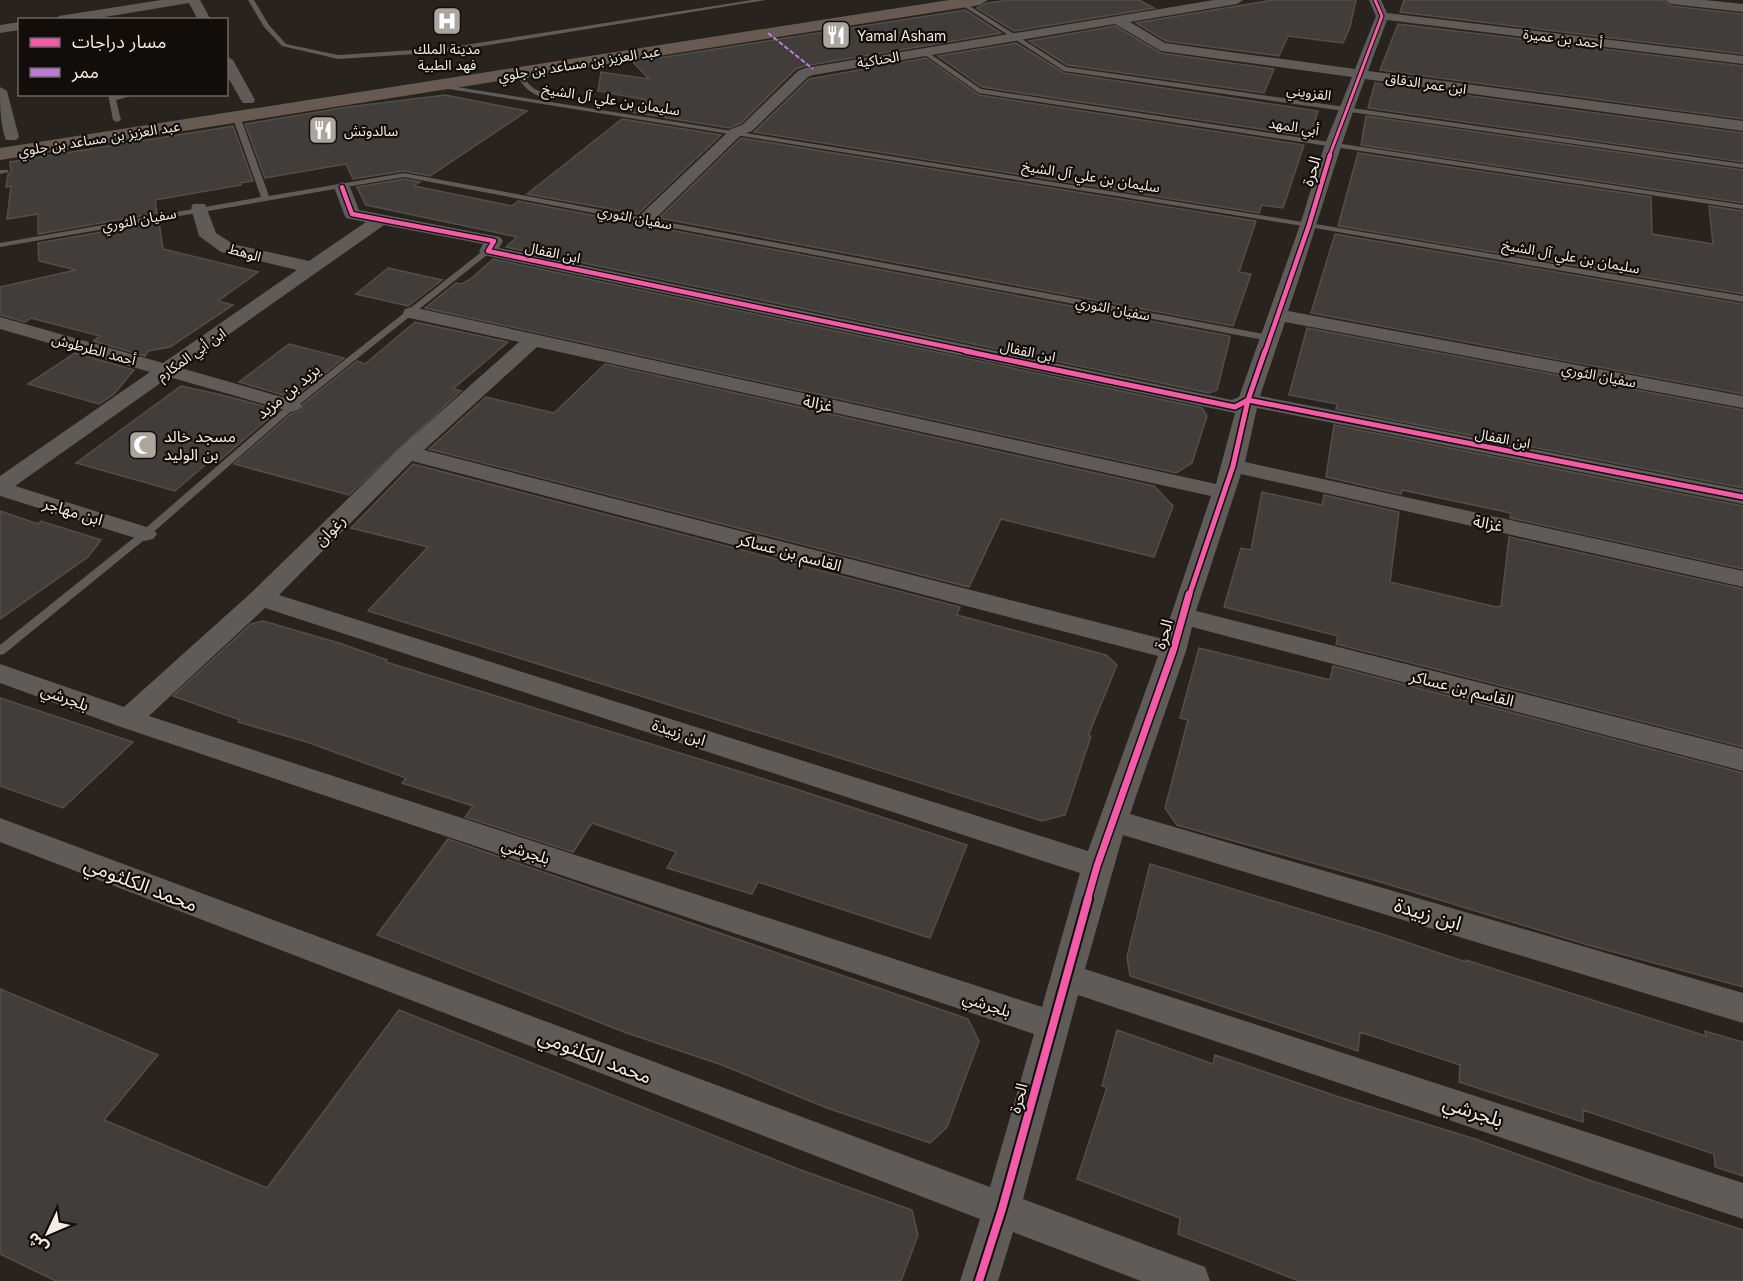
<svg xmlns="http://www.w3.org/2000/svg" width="1743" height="1281" font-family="Inter,'Noto Sans Arabic',sans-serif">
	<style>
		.building { fill: #413d3a; stroke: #534e4b; stroke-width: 1.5 }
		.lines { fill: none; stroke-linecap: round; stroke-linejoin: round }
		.lane { fill: #5f5b58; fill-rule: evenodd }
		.street { fill: #5f5b58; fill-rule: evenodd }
		.primary { fill: #665a53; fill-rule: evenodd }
		.quiet { stroke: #bd7bd9; stroke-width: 2; stroke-dasharray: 5 2; stroke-linecap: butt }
		.cycleway-far4-casing { stroke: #110d0a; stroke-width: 5 }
		.cycleway-far3-casing { stroke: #110d0a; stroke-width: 7 }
		.cycleway-far2-casing { stroke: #110d0a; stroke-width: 8 }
		.cycleway-far1-casing { stroke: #110d0a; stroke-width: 10 }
		.cycleway-casing { stroke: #110d0a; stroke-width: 12 }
		.cycleway-far4 { stroke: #f35aa7; stroke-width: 3 }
		.cycleway-far3 { stroke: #f35aa7; stroke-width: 4.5 }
		.cycleway-far2 { stroke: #f35aa7; stroke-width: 5 }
		.cycleway-far1 { stroke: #f35aa7; stroke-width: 7 }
		.cycleway { stroke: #f35aa7; stroke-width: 8 }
		.labels { text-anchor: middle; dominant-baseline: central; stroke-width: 4.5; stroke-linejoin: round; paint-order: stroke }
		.far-poi-label { font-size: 14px; fill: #f2ebe6; stroke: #110d0a; text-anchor: start }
		.far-street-label { font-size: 14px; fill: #f2ebe6; stroke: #110d0a }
		.street-label { font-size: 16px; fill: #f2ebe6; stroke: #110d0a }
		.poi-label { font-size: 16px; fill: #f2ebe6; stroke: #110d0a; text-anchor: start }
		.near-street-label { font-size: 20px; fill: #f2ebe6; stroke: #110d0a }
	</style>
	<rect width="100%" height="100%" fill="#28231f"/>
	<!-- building -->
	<path class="building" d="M1010,0H1139L1154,8L1014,31L977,8L987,3Z
		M1273,0H1356L1350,27L1343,43L1288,36L1279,56L1166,41L1136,23Z
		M1404,0H1663L1671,6L1743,14V54L1400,12Z
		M965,10L1001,33L804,66L796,69L741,123L729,128L631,112L647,100L598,91L601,72L649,79L633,62Z
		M1398,24L1743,66V119L1380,70Z
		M1115,26L1161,53L1274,69L1264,93L1067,65L1029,41Z
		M1016,43L1064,73L1318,111L1311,133L1307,136L982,87L938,56Z
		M926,58L979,95L1304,145L1283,208L1262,205L1259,213L754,132L809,79Z
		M1375,83L1743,133V162L1368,108Z
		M445,95L527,111L430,176L404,171L353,179L346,164L265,178L245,124L348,107Z
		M1366,116L1743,170V203L1361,145Z
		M622,119L721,135L638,214L527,194Z
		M233,126L253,181L240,183L241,185L155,200L157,213L38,234V214L7,219L11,186L6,187L8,174L11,173L10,162Z
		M741,138L1256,221L1239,272L1251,274L1233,326L659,218Z
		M1358,153L1651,197L1652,234L1713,244L1709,206L1743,211V294L1338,226Z
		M404,179L420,182L414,186L512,206L518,201L1230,336L1229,342L1217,390L1209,393L506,247L517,237L366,205L357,187Z
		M159,222L163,249L258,272L218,301L233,305L170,347L148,351L145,356L93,341L100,336L31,318L25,322L0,315V287L76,270L39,261L38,243Z
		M1335,234L1743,304V394L1311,313Z
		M493,259L1202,408L1207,416L1192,463L1176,473L425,308L456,283L462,284L472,278Z
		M388,268L442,280L408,306L356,294Z
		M415,322L508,342L453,389L461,391L349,495L234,464L291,414L301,411L303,404L357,361L365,364Z
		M1307,328L1743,410V488L1336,409L1337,404L1289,395Z
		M289,344L344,358L293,398L239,382Z
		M75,353L134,370L114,394L99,404L28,384Z
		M605,364L1154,486L1173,506L1154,557L1001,519L969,587L429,449L486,397L554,413Z
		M181,386L222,395L278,410L220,460L213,458L175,491L76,463Z
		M1334,425L1743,506V569L1510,518L1511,513L1402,490L1401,494L1326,477Z
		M413,464L960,607L957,615L1106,655L1117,665L1088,736H1091L1065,815L1042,821L368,611L428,547L351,528Z
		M1262,492L1322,505L1324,495L1399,512L1390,582L1496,607L1501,606L1509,537L1743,589V747L1336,644L1338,636L1224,607L1241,548L1251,550Z
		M0,511L38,524L41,521L101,540L88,557L0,619Z
		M263,621L339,643L387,660L386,662L796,789L967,845L930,938L758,882L752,894L667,868L676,852L592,823L573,852L465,817L473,806L402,783L406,778L307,742L238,722L240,720L173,696L251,624Z
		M1199,648L1330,680L1333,666L1743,773V987L1588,945L1377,881L1177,825L1165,808L1188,720L1180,718Z
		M0,698L133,742L63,808L0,786Z
		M448,839L968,1019L979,1041L947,1127L930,1143L827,1108L722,1065L624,1032L377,935Z
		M1150,864L1379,933L1466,962V960L1706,1036L1705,1031L1743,1042V1176L1715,1167L1714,1154L1583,1110V1122L1459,1082L1460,1065L1360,1032L1358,1051L1130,976L1127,957Z
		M0,989L158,1055L104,1120L267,1188L399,1010L798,1169L912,1210L918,1235L901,1281H56L0,1254Z
		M1117,1030L1213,1064L1215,1055L1339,1097L1475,1139L1589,1180L1743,1230V1281H1299L1178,1234L1180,1218L1077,1179L1107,1087L1102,1086Z"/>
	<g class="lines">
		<!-- lane -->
		<path class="lane" d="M248,0H254L269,25L286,44L338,55L446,48L752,0H766L446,52L338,59L282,46L264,27Z
			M962,1L1066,67L1743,164V168L1064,71L960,4Z
			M922,51H926L981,89L1743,205V209L979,93L922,53Z
			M531,69L534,71L526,80C532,91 544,92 554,97V99C541,99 526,92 520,80Z
			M438,84L1309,223L1743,296V302L1309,227L436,87V85Z
			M108,94H115V96L139,94L116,100L121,120L117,122L113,120Z
			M236,114L240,116L269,196L404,173L1269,335L1274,338L1269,341L404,177L0,247V243L261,197L232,116Z
			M0,170H8L9,172L0,174Z
			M485,249L492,251L295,408L149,536L4,654L0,655V645L141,532L289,404Z"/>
		<!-- street -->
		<path class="street" d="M161,0H200L211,20H198L189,3L87,20H53L59,16Z
			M1214,0H1243L1237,4L1130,22L1165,43L1355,69L1376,16L1369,0H1381L1387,13L1743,56V64L1387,20L1368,71L1743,121V131L1365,79C1336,155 1315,234 1288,311L1743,396V408L1285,322L1260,396L1743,490V504L1257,408L1245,462L1743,571V587L1241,474L1196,611L1743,749V771L1192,627L1186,651L1130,814L1743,993V1023L1123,835L1085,969L1743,1183V1219L1078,995L1023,1199L1205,1267L1210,1281H1141L1013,1232L998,1281H960L980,1219L0,842V818L990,1187L1034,1034L118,726L0,683V664L124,707L252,592L400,448L519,342L405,317L403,313L405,309L412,307L1216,484L1235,413L488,256L482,255L479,251L483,244L384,225L181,368L299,402L302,406L299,410L292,412L285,410L169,377L15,486L153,529L157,534L153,539L145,541L0,496V476L150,372L0,329V317L163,363L297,270L221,252L199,236L191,208L193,204H205L216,233L233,244L309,261L366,222L346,218L344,214L334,187L342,182L350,187L359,210L500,237L503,241L499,248L1232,400L1239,397L1300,225L1325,144L1352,77L1161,51L1115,24L813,75L808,77L752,131L741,135L651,223H639L636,219L731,129L742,125L798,71L805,68ZM537,347L1211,496L1163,639L424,450ZM412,461L1158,656L1088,851L279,595ZM265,608L1080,873L1042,1007L149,716Z
			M1665,0H1705L1743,4V12L1671,4Z
			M20,22V30L0,33V25Z
			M226,56L233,60L255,100L253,103H243L241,100L226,74Z
			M0,87L7,91L19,137L16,140H6C0,125 0,104 0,87Z"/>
		<!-- primary -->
		<path class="primary" d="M949,0H988L980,5L0,160V148Z"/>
		<!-- quiet -->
		<path class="quiet" d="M768,33L813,69"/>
		<!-- cycleway-far4 casing -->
		<g class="cycleway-far4-casing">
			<path id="cycleway-far4" d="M1329,157L1382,16L1375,0"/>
		</g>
		<!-- cycleway-far3 casing -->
		<g class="cycleway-far3-casing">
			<path id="cycleway-far3" d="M342,187L352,214L494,241L488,251L972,352
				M1265,352L1309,225L1330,155"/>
		</g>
		<!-- cycleway-far2 casing -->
		<g class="cycleway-far2-casing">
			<path id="cycleway-far2" d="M965,351L1235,407L1248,400L1743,497
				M1189,596L1233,466L1248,400L1265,351"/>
		</g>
		<!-- cycleway-far1 casing -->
		<g class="cycleway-far1-casing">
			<path id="cycleway-far1" d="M1087,901L1097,866L1173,651L1189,594"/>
		</g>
		<!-- cycleway casing -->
		<g class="cycleway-casing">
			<path id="cycleway" d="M979,1281L1002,1209L1088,899"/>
		</g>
		<!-- cycleway-far4 -->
		<use href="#cycleway-far4" class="cycleway-far4"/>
		<!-- cycleway-far3 -->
		<use href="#cycleway-far3" class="cycleway-far3"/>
		<!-- cycleway-far2 -->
		<use href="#cycleway-far2" class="cycleway-far2"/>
		<!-- cycleway-far1 -->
		<use href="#cycleway-far1" class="cycleway-far1"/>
		<!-- cycleway -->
		<use href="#cycleway" class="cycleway"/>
	</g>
	<!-- icons -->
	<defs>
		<g id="hospital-square" transform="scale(1.5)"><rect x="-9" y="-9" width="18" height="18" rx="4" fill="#aba5a0" stroke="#110d0a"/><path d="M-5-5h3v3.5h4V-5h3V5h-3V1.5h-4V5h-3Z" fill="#fff"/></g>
		<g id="restaurant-square" transform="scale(1.5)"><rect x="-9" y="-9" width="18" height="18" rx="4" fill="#aba5a0" stroke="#110d0a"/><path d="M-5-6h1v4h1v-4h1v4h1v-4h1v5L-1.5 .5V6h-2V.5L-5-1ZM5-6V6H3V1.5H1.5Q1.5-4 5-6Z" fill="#fff"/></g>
		<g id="mosque-square" transform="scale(1.5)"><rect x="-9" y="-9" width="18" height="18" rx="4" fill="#aba5a0" stroke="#110d0a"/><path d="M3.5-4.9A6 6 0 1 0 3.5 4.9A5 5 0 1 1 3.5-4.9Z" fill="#fff"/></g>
	</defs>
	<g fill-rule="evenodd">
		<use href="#hospital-square" x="447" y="21"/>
		<use href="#restaurant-square" x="836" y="35"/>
		<use href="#restaurant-square" x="323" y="130"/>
		<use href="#mosque-square" x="143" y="445"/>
	</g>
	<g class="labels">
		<!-- far-poi labels -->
		<g class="far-poi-label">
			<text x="857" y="35">Yamal Asham</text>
			<text x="447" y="48" text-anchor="middle">مدينة الملك<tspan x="447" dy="16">فهد الطبية</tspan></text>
			<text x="344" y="130">سالدوتش</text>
		</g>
		<!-- far-street labels -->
		<g class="far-street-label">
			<text transform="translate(1563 38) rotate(7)">أحمد بن عميرة</text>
			<text transform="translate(878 59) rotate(-9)">الحناكية</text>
			<text transform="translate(579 63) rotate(-9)">عبد العزيز بن مساعد بن جلوي</text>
			<text transform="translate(1426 83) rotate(8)">ابن عمر الدقاق</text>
			<text transform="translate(1309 92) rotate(8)">القزويني</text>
			<text transform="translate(611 99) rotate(9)">سليمان بن علي آل الشيخ</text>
			<text transform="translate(1294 126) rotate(9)">أبي المهد</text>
			<text transform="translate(99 138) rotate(-9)">عبد العزيز بن مساعد بن جلوي</text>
			<text transform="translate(1091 176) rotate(9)">سليمان بن علي آل الشيخ</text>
			<text transform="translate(635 217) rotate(11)">سفيان الثوري</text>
			<text transform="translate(139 219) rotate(-10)">سفيان الثوري</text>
			<text transform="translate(245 252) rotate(16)">الوهط</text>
			<text transform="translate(553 252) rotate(12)">ابن القفال</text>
			<text transform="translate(1571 256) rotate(10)">سليمان بن علي آل الشيخ</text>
			<text transform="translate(1113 308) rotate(11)">سفيان الثوري</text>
			<text transform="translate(94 349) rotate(15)">أحمد الطرطوش</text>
			<text transform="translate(1028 351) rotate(12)">ابن القفال</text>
			<text transform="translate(191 354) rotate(-35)">ابن أبي المكارم</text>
			<text transform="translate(1599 375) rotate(11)">سفيان الثوري</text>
			<text transform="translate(1503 438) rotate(11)">ابن القفال</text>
		</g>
		<!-- street labels -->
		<g class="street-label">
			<text transform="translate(1311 171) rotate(-74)">الحرة</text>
			<text transform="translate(288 391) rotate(-39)">يزيد بن مزيد</text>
			<text transform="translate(818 403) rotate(12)">غزالة</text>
			<text transform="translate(73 511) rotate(17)">ابن مهاجر</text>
			<text transform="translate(1488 523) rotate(12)">غزالة</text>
			<text transform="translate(330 530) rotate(-45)">رغوان</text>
			<text transform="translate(790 552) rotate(15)">القاسم بن عساكر</text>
			<text transform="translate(1163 634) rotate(-74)">الحرة</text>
			<text transform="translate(1462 688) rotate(14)">القاسم بن عساكر</text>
			<text transform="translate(65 697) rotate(20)">بلجرشي</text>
			<text transform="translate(679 732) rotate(18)">ابن زبيدة</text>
			<text transform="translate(526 851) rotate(18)">بلجرشي</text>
			<text transform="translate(987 1004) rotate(18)">بلجرشي</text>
			<text transform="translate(1018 1098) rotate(-75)">الحرة</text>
		</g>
		<!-- poi labels -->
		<g class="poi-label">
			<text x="164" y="436">مسجد خالد<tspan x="164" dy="18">بن الوليد</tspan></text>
		</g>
		<!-- near-street labels -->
		<g class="near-street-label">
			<text transform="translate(141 884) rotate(21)">محمد الكلثومي</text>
			<text transform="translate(1428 914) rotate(17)">ابن زبيدة</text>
			<text transform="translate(595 1056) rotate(21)">محمد الكلثومي</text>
			<text transform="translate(1473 1111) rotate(18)">بلجرشي</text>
		</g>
	</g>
	<!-- legend -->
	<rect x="18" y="18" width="210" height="78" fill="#110d0a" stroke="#6b6662" stroke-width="1.5"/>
	<rect x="30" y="38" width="30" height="9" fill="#f35aa7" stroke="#6b6662" stroke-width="1.5"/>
	<text x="72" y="48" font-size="18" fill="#f2ebe6">مسار دراجات</text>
	<rect x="30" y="68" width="30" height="9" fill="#bd7bd9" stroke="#6b6662" stroke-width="1.5"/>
	<text x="72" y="78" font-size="18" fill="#f2ebe6">ممر</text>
	<!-- north arrow -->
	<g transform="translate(48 1233) rotate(226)" stroke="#110d0a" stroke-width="4.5" paint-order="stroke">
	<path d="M0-4.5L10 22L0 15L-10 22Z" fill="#f2ebe6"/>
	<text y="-9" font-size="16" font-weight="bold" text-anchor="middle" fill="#f2ebe6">ش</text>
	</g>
</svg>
